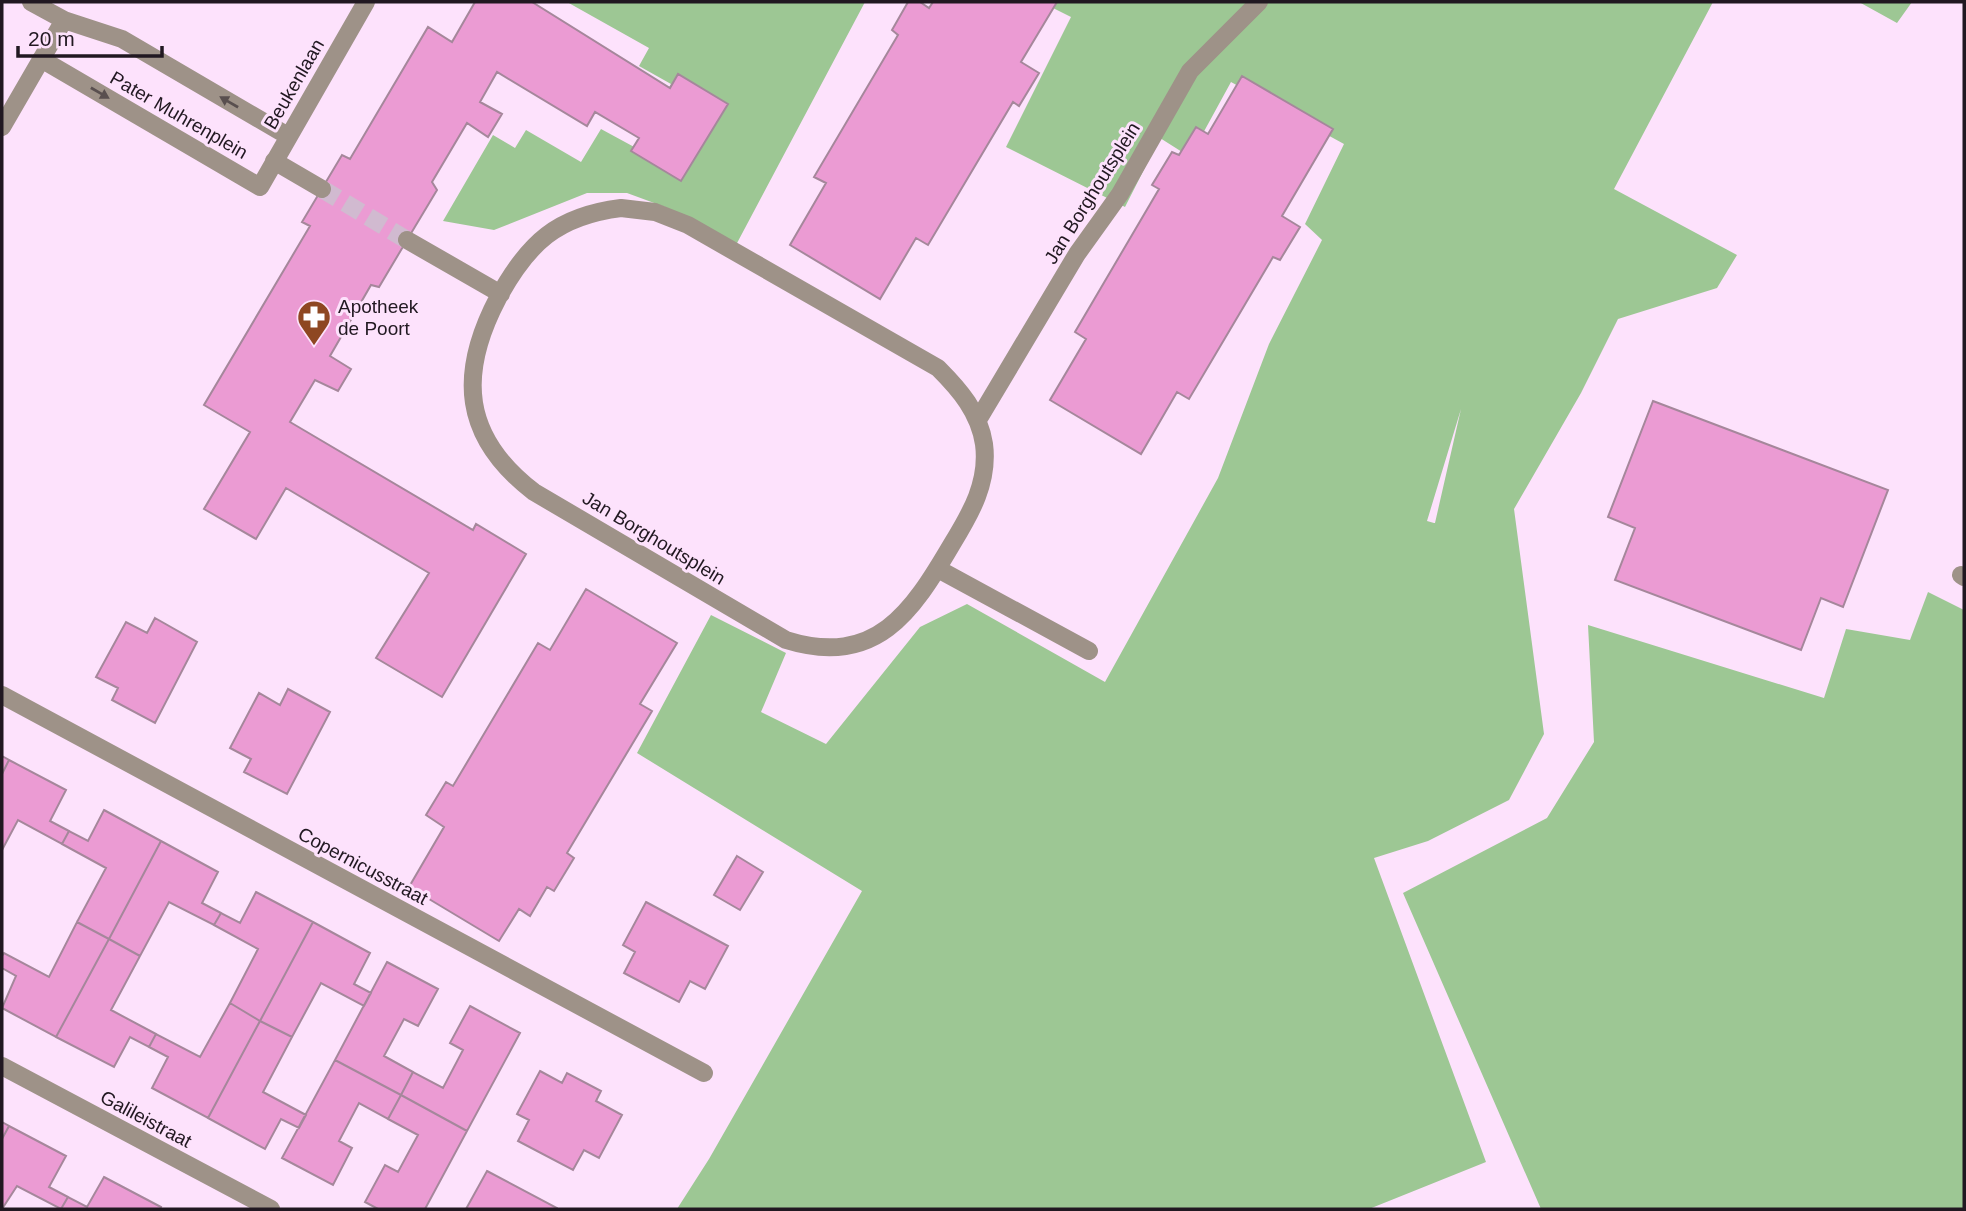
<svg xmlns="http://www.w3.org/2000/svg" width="1966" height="1211" font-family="Arial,sans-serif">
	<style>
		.green { fill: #9dc794; fill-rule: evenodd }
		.building { fill: #eb9bd3; stroke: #a5879b; stroke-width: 2 }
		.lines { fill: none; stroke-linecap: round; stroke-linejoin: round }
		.minor-tunnel { stroke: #d1bad0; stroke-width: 18; stroke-dasharray: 18 9; stroke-linecap: butt }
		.minor { stroke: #9e9288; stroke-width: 18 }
		.oneway { fill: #594f4f }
		.labels { text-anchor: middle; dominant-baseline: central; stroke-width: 6; stroke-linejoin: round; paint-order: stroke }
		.street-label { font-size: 19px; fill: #211821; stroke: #fde2fc }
		.poi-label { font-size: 19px; fill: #211821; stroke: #fde2fc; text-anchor: start }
	</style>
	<rect width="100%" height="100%" fill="#fde2fc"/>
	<!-- green -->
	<path class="green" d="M567,2H865L736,245L665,207L627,193H587L494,230L443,221L493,135L515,148L526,130L581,162L601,129L636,148L671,84L639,66L649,48Z
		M1041,2H1713L1614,189L1737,255L1717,288L1618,319L1581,393L1514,509L1544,734L1509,800L1428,841L1374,858L1486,1162L1369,1209H677L709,1159L862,891L637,753L711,615L786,653L761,712L826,744L920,627L967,604L1105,682L1218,478L1269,344L1322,240L1305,224L1344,144L1231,82L1190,157L1160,138L1125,207L1006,147L1071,17ZM1461,409L1435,523H1434L1427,521Z
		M1859,2H1912L1897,23Z
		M1928,592L1964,610V1209H1541L1403,893L1547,818L1594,742L1588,625L1824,698L1846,629L1910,640Z"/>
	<!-- building -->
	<path class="building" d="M475,2H532L670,88L678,74L728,104L681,181L631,151L639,138L595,112L587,126L497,72L480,102L502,114L488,137L467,123L432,182L437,190L407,240L379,287L371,285L330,356L351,369L338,391L315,380L290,422L473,530L476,524L526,554L442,697L376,658L429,573L286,488L256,539L204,509L250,432L204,405L310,226L302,222L342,155L350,159L428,27L452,42Z
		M908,2H920L929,8L933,2H1057L1021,62L1039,73L1019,106L1013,102L928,245L916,238L880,299L790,245L826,183L814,177L898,35L892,30Z
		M1242,76L1333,129L1282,216L1300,227L1280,260L1273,257L1189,399L1177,392L1141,454L1050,400L1086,339L1075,332L1159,189L1152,185L1172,152L1179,155L1196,127L1208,134Z
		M1653,401L1888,490L1843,607L1821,598L1801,650L1615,580L1635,528L1608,517Z
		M586,589L677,643L640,704L652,711L567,853L574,858L554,891L547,887L530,916L519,909L499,941L409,887L444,827L426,815L446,782L453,786L538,643L550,650Z
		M155,618L197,642L155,723L112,700L118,688L96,677L126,622L147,633Z
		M288,689L330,712L287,794L244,772L251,759L230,748L259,693L280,705Z
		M2,756L9,760L2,774Z
		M9,760L66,790L50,821L69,831L62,844L18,820L2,850V774Z
		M104,810L161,841L109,939L77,922L106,868L62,844L69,831L88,841Z
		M161,841L218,872L202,903L221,913L214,925L169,902L140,956L109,939Z
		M737,856L763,872L740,910L714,895Z
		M256,892L313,922L260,1021L230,1003L258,949L214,925L221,913L240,923Z
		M646,902L728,946L705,989L690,981L679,1002L624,973L635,952L623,945Z
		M77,922L109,939L56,1037L2,1008L16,976L2,968V956L4,953L49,977Z
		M313,922L370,953L354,984L371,993L364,1006L321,983L292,1037L260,1021Z
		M109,939L140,956L111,1010L156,1034L149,1047L130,1037L114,1067L56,1037Z
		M387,962L438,989L418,1026L404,1019L384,1056L413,1072L401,1095L335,1060Z
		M230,1003L260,1021L208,1118L152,1088L168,1057L149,1047L156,1034L200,1057Z
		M470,1006L520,1033L467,1131L401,1095L413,1072L443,1088L463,1050L450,1043Z
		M260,1021L292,1037L263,1092L306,1115L299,1128L281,1119L265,1149L208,1118Z
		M335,1060L401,1095L388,1119L359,1103L339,1141L352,1148L333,1185L282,1158Z
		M540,1071L562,1083L567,1073L601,1091L596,1101L622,1115L599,1158L584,1150L573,1170L518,1141L529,1120L517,1114Z
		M401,1095L467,1131L425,1209H378L365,1202L385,1165L398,1172L418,1135L388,1119Z
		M2,1122L9,1126L2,1139Z
		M9,1126L66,1156L49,1187L68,1197L61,1209L17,1186L2,1209V1139Z
		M487,1171L557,1208V1209H466Z
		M104,1177L161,1207L160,1209H61L68,1197L87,1207Z"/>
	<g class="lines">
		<!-- minor-tunnel -->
		<path class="minor-tunnel" d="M322,189L407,240"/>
		<!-- minor -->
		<path class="minor" d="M31,2L64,20L122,39L288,136
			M41,59L260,187L366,2
			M2,127L64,20
			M274,161L322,189
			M621,208L655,212L688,225L938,368C960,390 979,412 984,444C989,482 971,513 952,544C912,612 876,668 786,640L534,492C462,437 458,374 498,298C528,243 557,216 621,208Z
			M407,240L501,294
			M978,420L1077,254L1120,194L1190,71L1259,2
			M938,569L1089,651
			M1961,575L1964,577
			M2,695L704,1073
			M2,1066L271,1209"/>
	</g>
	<!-- one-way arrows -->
	<defs><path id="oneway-solid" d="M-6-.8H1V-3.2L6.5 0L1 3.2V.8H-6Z" transform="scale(1.75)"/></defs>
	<g class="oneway">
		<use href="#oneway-solid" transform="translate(100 93) rotate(30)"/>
		<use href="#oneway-solid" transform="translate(229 102) rotate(-150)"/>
	</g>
	<!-- icons -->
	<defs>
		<g id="pharmacy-pin" transform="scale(1.75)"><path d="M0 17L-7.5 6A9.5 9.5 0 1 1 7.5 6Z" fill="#8e4722" stroke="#fde2fc"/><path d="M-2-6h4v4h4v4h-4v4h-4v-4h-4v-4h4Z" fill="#fff"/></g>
	</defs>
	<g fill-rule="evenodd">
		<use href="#pharmacy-pin" x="314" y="317"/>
	</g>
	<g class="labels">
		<!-- street labels -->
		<g class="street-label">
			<text transform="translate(294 84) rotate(-60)">Beukenlaan</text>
			<text transform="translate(179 115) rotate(30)">Pater Muhrenplein</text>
			<text transform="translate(1092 193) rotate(-58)">Jan Borghoutsplein</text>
			<text transform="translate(654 538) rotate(31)">Jan Borghoutsplein</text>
			<text transform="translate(363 866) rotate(28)">Copernicusstraat</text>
			<text transform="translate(146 1119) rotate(28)">Galileistraat</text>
		</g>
		<!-- poi labels -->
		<g class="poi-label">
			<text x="338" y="306">Apotheek<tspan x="338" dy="22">de Poort</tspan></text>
		</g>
	</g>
	<!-- border -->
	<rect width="1966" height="1211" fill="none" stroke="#211821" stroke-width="7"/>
	<!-- scale -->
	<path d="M18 46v10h144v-10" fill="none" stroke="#211821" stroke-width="3.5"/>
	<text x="28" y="46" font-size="21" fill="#211821" stroke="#fde2fc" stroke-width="5" paint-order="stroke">20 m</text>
</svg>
